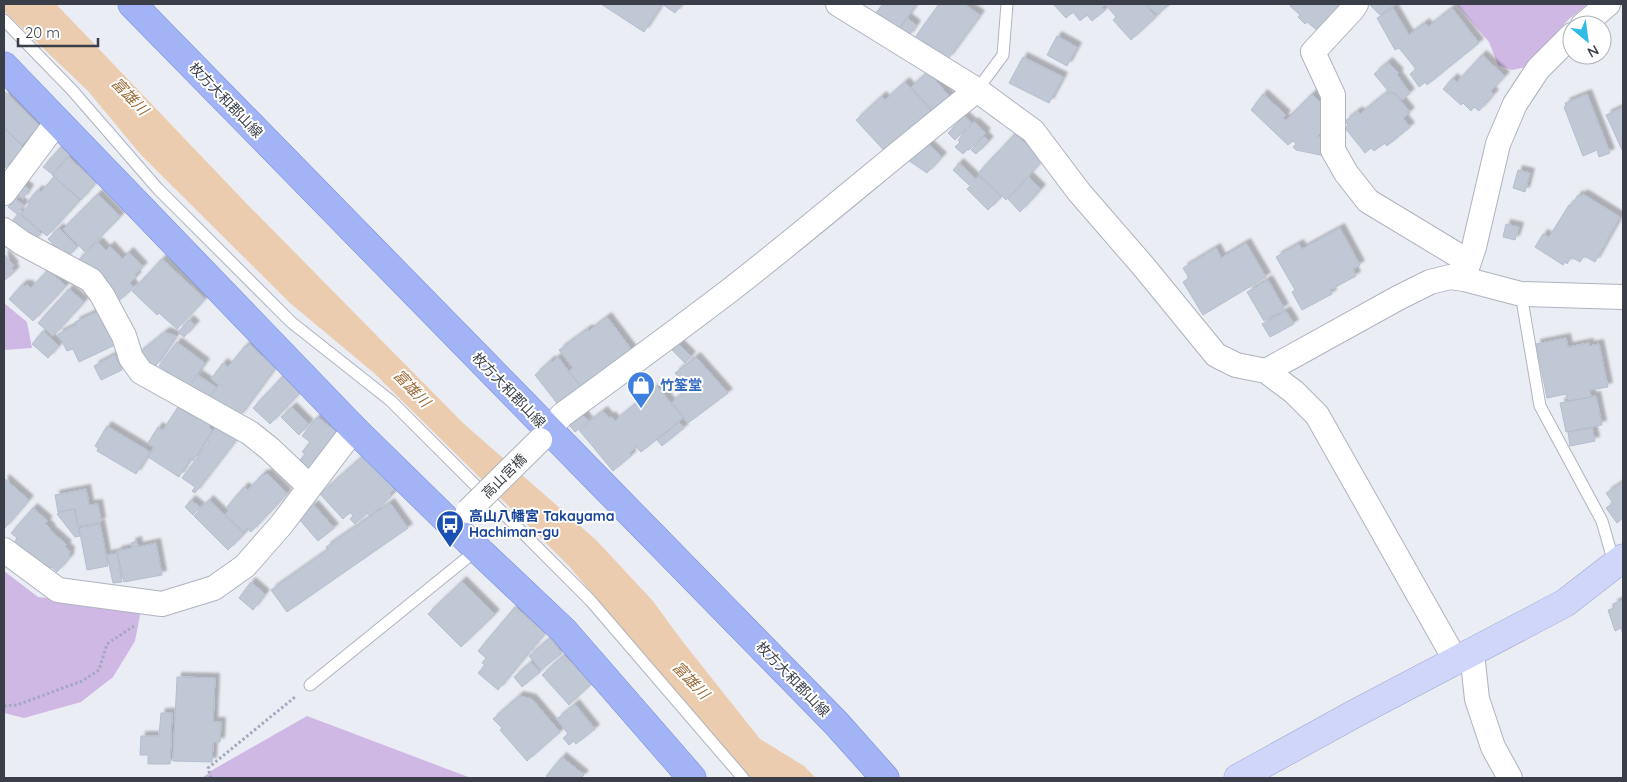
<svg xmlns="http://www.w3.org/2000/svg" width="1627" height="782" font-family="Quicksand,'Noto Sans JP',sans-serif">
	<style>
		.green { fill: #d0b8e4 }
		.water { fill: #ebccae }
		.building { fill: #c1c8d5; stroke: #b5bdcf; filter: url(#shadow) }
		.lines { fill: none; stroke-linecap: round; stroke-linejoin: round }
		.lane-casing { stroke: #aeb3bf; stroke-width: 13 }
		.street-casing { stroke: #aeb3bf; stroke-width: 26 }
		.secondary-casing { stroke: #9fa8d0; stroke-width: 29 }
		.primary-casing { stroke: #738ada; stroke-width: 29 }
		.path { stroke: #a1a9c0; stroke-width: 3; stroke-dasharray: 2.5 2.5; stroke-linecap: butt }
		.lane { stroke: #fff; stroke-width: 11 }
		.street { stroke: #fff; stroke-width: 24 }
		.secondary { stroke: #cfd6fa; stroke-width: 28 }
		.primary { stroke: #a3b4f6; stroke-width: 28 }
		.street-bridge-casing { stroke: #aeb3bf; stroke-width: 26; stroke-linecap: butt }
		.street-bridge { stroke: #fff; stroke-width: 24 }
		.labels { text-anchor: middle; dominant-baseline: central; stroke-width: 4; stroke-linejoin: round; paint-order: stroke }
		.street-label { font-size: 14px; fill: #393e48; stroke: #fff }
		.shop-label { font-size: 14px; font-weight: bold; fill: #366cbe; stroke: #fff; text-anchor: start }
		.transit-label { font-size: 14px; font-weight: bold; fill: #164399; stroke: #fff; text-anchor: start }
		.water-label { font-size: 15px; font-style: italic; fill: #9c6a37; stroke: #fff }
	</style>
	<defs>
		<filter id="shadow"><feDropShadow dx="4.5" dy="-4.5" stdDeviation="1" flood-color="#0004"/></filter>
	</defs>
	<rect width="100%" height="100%" fill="#ebedf4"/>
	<!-- green -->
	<path class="green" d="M1456,4H1588L1569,19L1526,67L1512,70L1498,65L1489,42Z
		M4,303L27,322L32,348L4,350Z
		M4,571L38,597L141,610L135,641L113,677L81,702L24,718L4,713Z
		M307,716L471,778H202L214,769Z"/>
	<!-- water -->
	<path class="water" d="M4,4H56L246,203L463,423L596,540L652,600L683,642L760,739L804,766L816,778H751L689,710L569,566L374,373L290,303L141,155L88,91L4,11Z"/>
	<!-- building -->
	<path class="building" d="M601,4H682L675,13L662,4L644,32Z
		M883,4H914L916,5L897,31L875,14Z
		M939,4H964L980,15L948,59L916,36Z
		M1053,4H1106L1102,7L1105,10L1092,21L1087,15L1080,21L1073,12L1066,18Z
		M1107,4H1145L1156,17L1131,40L1113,20L1116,17L1106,5Z
		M1147,4H1170L1157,15Z
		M1292,4H1344L1318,31L1307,22L1305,24L1298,17L1300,15L1290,6Z
		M1369,4H1396L1380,15Z
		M1393,8L1409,35L1425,23L1428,27L1452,8L1479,43L1427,85L1426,82L1419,87L1410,74L1416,69L1399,48L1395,50L1377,18Z
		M907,18L916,25L908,37L899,30Z
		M1057,36L1077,47L1067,66L1047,55Z
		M1482,55L1505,76L1491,91L1494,94L1479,111L1474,107L1471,111L1463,103L1461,105L1443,89L1453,78L1457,82Z
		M1023,57L1063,77L1049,103L1009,83Z
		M1388,62L1399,73L1397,75L1410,93L1402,100L1395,93L1389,92L1374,74Z
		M928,72L951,98L935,113L911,87Z
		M905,82L934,114L888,155L856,120L882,96L885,100Z
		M4,91L40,126L22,145L4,127Z
		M1386,93L1395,94L1410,112L1403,118L1410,127L1387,146L1385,143L1374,151L1371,148L1365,153L1345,128L1348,125L1345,121L1358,111L1360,114Z
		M1263,94L1286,115L1283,118L1286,120L1312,94L1328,110L1320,118L1327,125L1317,137L1327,138L1330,157L1296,150L1293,147L1296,144L1293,141L1288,145L1251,110Z
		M1587,94L1610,153L1599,157L1597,150L1583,156L1564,107L1566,106L1565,103Z
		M1623,107V152L1606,115Z
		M964,116L972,123L955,140L948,133Z
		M974,122L986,133L969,150L968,149L963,154L955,147L960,142L958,140Z
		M4,128L25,149L4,169Z
		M1015,134L1043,160L1006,200L978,173Z
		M984,136L989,141L976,154L971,150Z
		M925,141L942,157L927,173L905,158Z
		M61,147L70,154L52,174L43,167Z
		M68,157L96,182L81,200L52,175Z
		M959,163L975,178L969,185L953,170Z
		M1518,170L1530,173L1525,192L1513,188Z
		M979,176L1001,197L988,210L967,189Z
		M54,177L80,200L47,236L21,214L30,204L27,202L38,190L41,192Z
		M1029,177L1041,189L1020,212L1008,199Z
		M22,184L29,189L23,199L15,194Z
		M98,194L120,217L85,252L63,229Z
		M1583,194L1620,217L1595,262L1584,256L1580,262L1571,257L1567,264L1565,262L1563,265L1535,247L1543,234L1549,237L1569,205L1571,206L1578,195L1581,197Z
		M15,199L24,205L17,214L8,207Z
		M19,213L41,233L34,241L12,221Z
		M1506,224L1519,227L1515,240L1503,237Z
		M59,228L77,247L66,258L48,239Z
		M1340,228L1360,265L1353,269L1356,276L1330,290L1332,294L1302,310L1292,292L1295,290L1276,257L1299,244L1302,249Z
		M98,242L106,250L110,246L122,259L129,252L143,267L135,274L137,276L130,283L134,287L119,301L77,261Z
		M1246,243L1266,277L1203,315L1183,282L1189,278L1183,268L1216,248L1221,258Z
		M4,254L14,266L12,268L15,271L4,281Z
		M162,259L205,299L177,329L159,313L157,315L132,291Z
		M48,270L66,286L33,321L9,299L23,284L25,286L27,284L31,288Z
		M1268,280L1284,308L1264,321L1247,292Z
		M69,289L84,302L53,336L38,323Z
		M99,311L115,345L79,362L73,349L67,351L58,334L76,325L75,322Z
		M1286,311L1294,324L1270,337L1262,324Z
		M607,317L634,353L582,388L569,371L573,368L559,350L588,329L589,331Z
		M189,320L195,325L184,337L178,332Z
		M43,331L59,346L48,358L32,344Z
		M165,332L176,336L155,367L138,354Z
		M1566,338L1568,347L1589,343V346L1599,344L1608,387L1590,390L1591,397L1568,401L1566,394L1547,398L1536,344Z
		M177,342L205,363L188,387L159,366Z
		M678,343L691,356L685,363L672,350Z
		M249,344L275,368L239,417L208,401L219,385L211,379L223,363L228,367L245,346L247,347Z
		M115,355L122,370L101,380L94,366Z
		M558,357L583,390L560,407L535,375L551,360L552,362Z
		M696,357L728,393L688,423L672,402L688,390L675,373Z
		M198,375L216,387L206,401L188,389Z
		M283,376L301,392L270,424L253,408Z
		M657,386L683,418L641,452L636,447L629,453L632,455L613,471L579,430L603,411L609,418L611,416L615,421Z
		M1596,396L1602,425L1566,432L1560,403Z
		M178,407L197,419L198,416L211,424L209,427L212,431L193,461L190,459L179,477L148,457L154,447L148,443L158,427L163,430Z
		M292,407L309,424L299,435L281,417Z
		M579,410L588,421L575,432L566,421Z
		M317,417L338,433L309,472L298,463L305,454L302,452L310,442L302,436Z
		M679,422L684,428L662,446L657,440Z
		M219,423L238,437L195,493L192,491L195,487L182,478L209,442L207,440Z
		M107,426L150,452L136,474L97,451L98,448L95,446Z
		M1592,428L1595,441L1570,446L1568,432Z
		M363,456L395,489L390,493L392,495L370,516L367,513L355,524L350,519L353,516L350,512L343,519L320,494Z
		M267,473L286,492V495L251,532L247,528L244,532L225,514L229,510L226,508L244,487L248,490L263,474L265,475Z
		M5,479L29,500L4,529V480Z
		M1623,482V518L1617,523L1606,508L1613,503L1606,493Z
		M86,489L89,505L98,504L101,522L78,526L75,509L58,512L55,495Z
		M191,500L200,507L193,515L185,507Z
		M209,500L244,534L228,550L194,516Z
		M390,503L408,528L287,612L271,590L328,550L326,547Z
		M314,505L334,528L318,541L298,518Z
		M33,508L48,521L45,523L51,529L50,530L67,545L65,547L70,551L69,556L70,557L57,572L51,567L49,570L15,541L17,538L11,533Z
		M74,509L80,536L75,537L57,514L59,512Z
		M100,524L108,566L87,570L79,528Z
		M137,541L138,547L156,543L162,575L124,582L117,551L132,548L131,543Z
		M117,553L122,582L113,583L107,555Z
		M462,581L495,614L461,647L428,614Z
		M251,582L265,594L253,610L239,598Z
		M1623,600V635L1621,628L1615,631L1608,610L1614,608L1613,604Z
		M515,607L545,633L498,690L478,673L485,665L482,663L486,658L478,651Z
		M550,638L562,653L541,670L529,656Z
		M564,655L591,684L569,705L542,675Z
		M531,662L540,672L522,687L514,677Z
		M177,677L215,678L213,722H221L220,742H213L212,762L173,761Z
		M519,696L532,699L560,732L527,761L500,730L502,728L493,719Z
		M575,704L595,729L576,744L574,741L569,745L563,738L568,734L557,719Z
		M161,713H172L170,764H148V755H140L141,736H159Z
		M562,757L584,775L581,778H548L546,776Z"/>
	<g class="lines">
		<!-- lane casing -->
		<g class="lane-casing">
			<path id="lane" d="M4,20L72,90L158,189L291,322L391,401L590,600L743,778
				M977,90L1003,55L1007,4
				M1521,294L1540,406L1602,521L1614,563
				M310,685L478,549"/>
		</g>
		<!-- street casing -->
		<g class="street-casing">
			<path id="street" d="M838,4L977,90L1033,131L1079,192L1144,267L1216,355L1236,365L1266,371L1294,392L1317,415L1456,661
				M1356,4L1352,10L1313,52L1333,95V150L1346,173L1368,201L1469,262
				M1583,25L1608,4
				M4,193L57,122
				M4,230L22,243L91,280L102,295L124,336L131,358L141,372L250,433L270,449L309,486
				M1464,277L1474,247L1498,144L1515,104L1538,69L1572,35
				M1266,371L1398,298L1430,282L1450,277L1464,279L1521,294L1623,297
				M540,440L562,415C618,374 674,333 729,291C813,226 893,156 977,90
				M4,550L58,590L162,604L214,588L245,566L281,525L354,429
				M1472,653L1477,699L1493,747L1510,778"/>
		</g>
		<!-- secondary casing -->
		<g class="secondary-casing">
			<path id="secondary" d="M1238,778L1356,713L1565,603L1623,558"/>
		</g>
		<!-- primary casing -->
		<g class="primary-casing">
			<path id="primary" d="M132,4L836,723L885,778
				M4,66L354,429L453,526L564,631L692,778"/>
		</g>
		<!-- path -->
		<path class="path" d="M4,706L17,705L82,681L99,670L107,644L134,626
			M211,778L208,768L295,697"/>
		<!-- lane -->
		<use href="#lane" class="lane"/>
		<!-- street -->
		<use href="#street" class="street"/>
		<!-- secondary -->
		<use href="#secondary" class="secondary"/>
		<!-- primary -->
		<use href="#primary" class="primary"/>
		<!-- street-bridge casing -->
		<g class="street-bridge-casing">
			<path id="street-bridge" d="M468,511L540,440"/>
		</g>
		<!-- street-bridge -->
		<use href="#street-bridge" class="street-bridge"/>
	</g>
	<!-- icons -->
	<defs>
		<g id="shop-pin" transform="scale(1.4375)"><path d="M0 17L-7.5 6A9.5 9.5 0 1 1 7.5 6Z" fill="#3f7fe0" stroke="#fff"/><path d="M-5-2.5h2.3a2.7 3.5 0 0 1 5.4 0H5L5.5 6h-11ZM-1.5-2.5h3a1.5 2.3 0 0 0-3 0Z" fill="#fff"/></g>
		<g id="bus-pin" transform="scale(1.4375)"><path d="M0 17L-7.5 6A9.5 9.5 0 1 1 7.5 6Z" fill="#1a4fb4" stroke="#fff"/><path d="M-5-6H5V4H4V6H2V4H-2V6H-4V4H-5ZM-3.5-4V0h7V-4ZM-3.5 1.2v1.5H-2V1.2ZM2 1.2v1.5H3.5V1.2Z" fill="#fff"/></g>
	</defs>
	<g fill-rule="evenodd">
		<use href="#shop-pin" x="641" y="385"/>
		<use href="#bus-pin" x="450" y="524"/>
	</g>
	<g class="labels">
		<!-- street labels -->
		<g class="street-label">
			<text transform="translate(226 100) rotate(46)">枚方大和郡山線</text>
			<text transform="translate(509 390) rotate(46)">枚方大和郡山線</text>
			<text transform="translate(504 476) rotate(-45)">高山宮橋</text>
			<text transform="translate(793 679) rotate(46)">枚方大和郡山線</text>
		</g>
		<!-- shop labels -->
		<g class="shop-label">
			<text x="660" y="385">竹筌堂</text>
		</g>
		<!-- transit labels -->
		<g class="transit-label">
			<text x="469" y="516">高山八幡宮 Takayama<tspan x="469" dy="16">Hachiman-gu</tspan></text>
		</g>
		<!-- water labels -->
		<g class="water-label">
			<text transform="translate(130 96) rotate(46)">富雄川</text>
			<text transform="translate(412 388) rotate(46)">富雄川</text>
			<text transform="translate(691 680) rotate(46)">富雄川</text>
		</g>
	</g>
	<!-- border -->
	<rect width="1627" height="782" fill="none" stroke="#393e48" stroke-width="10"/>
	<!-- north arrow -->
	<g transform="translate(1587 40) rotate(151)"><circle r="24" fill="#ffffff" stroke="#b0b2b6"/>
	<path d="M0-4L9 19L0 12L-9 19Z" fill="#2fbde7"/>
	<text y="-8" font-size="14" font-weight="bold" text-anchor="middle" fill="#393e48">N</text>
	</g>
	<!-- scale -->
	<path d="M18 38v8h80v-8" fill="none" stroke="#393e48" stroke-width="2.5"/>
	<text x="25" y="38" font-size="15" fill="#393e48" stroke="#ffffff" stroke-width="4" paint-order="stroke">20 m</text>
</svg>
